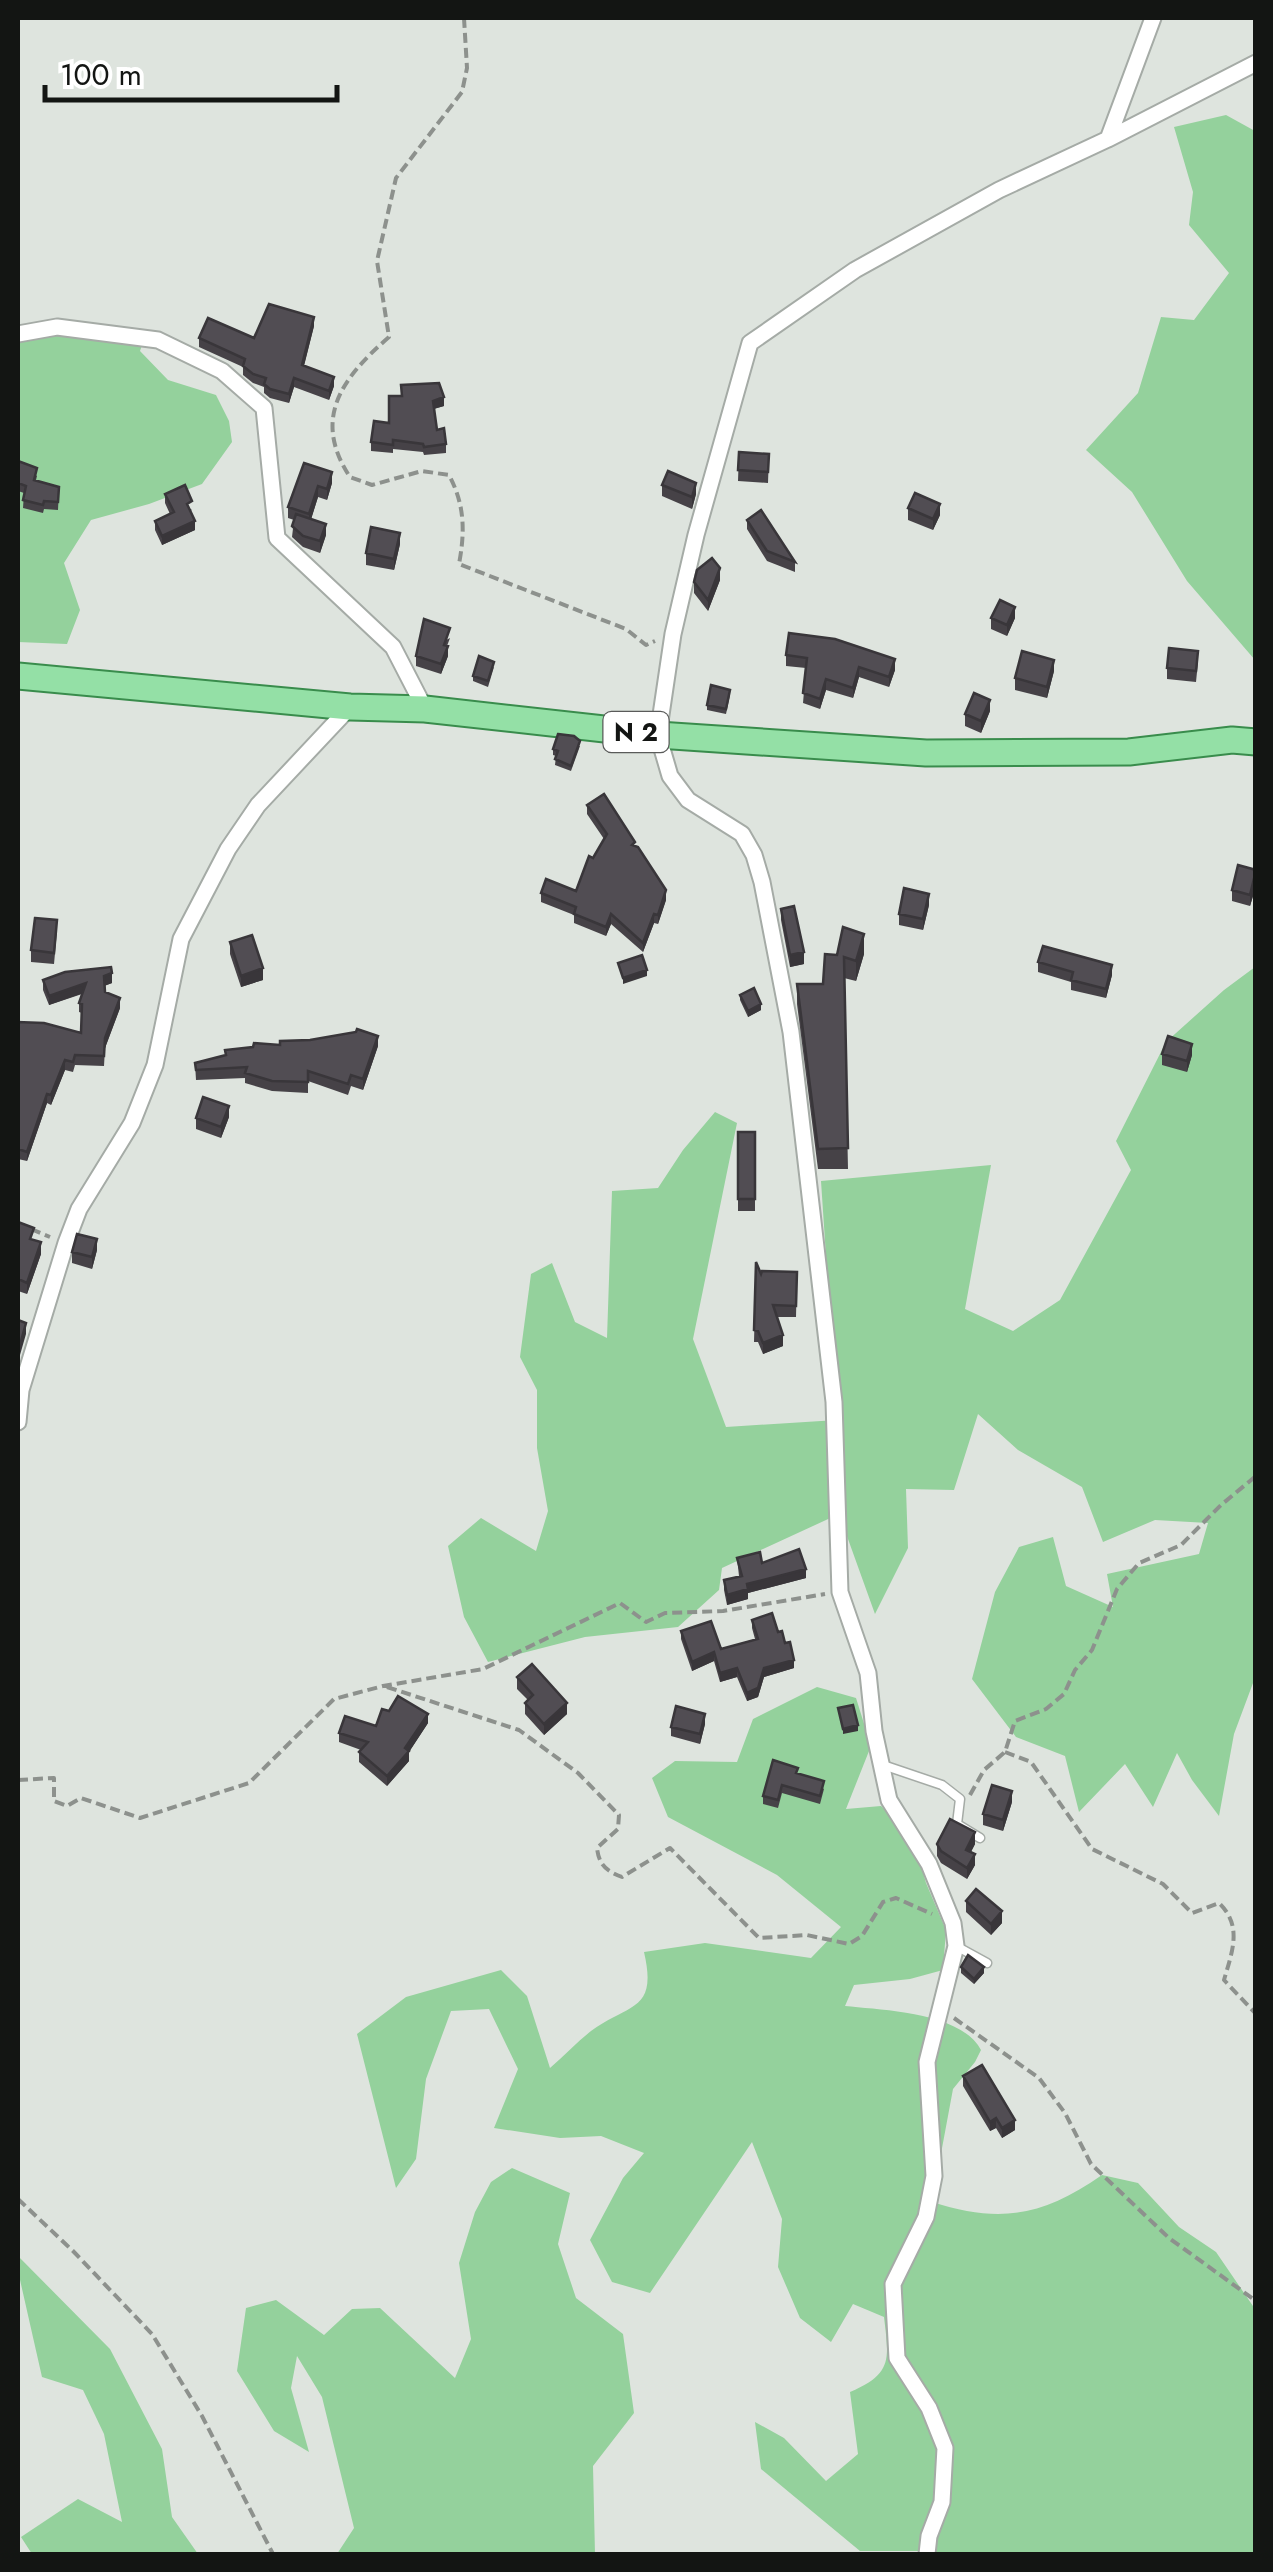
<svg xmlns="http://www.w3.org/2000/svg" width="1273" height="2572" font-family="Jost,sans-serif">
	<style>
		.green { fill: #94d19c }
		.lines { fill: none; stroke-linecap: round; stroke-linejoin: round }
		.lane-casing { stroke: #a5aba6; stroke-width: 11 }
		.street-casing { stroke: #a5aba6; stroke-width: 19 }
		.primary-casing { stroke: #398c4c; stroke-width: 29 }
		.path { stroke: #8d918d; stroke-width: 4; stroke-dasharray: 10 5; stroke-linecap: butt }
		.lane { stroke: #fff; stroke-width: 8 }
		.street { stroke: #fff; stroke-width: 15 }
		.primary { stroke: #94e0a6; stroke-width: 25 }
		.wall { fill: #464247 }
		.shaded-wall { fill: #39363a }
		.building { fill: #514d53; stroke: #39363a; stroke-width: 2.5 }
		.labels { text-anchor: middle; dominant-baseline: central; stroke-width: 10; stroke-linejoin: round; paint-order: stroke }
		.shield { fill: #fff; stroke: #5a5b5a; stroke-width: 2.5 }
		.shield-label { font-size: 25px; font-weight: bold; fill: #131513 }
	</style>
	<rect width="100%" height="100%" fill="#dee4de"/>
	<!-- green -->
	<path class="green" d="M1226,115L1255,131V660L1187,581L1132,492L1086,450L1138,393L1161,317L1194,320L1229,273L1189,225L1193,192L1174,127Z
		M18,321L20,325L146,333L140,351L168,380L216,395L229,421L232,442L202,484L149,504L91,520L64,563L80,610L67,644L18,642Z
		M1255,967L1256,1675L1234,1734L1219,1816L1192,1780L1177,1753L1153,1807L1125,1764L1079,1812L1065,1756L1016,1737L972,1679L995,1592L1019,1547L1053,1537L1066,1586L1113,1607L1107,1574L1199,1554L1208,1523L1155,1520L1103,1542L1082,1487L1018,1450L978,1414L954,1490L906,1489L908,1548L875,1614L839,1514L722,1568L719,1590L678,1627L585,1637L488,1662L464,1617L448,1546L481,1518L536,1551L548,1511L537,1448V1390L520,1357L531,1274L552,1263L575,1322L607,1338L612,1191L658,1188L683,1150L715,1112L737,1123L693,1339L726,1427L837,1420L821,1181L991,1165L965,1309L1013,1331L1060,1300L1131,1170L1116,1141L1166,1042L1224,990Z
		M817,1687L856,1698L871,1746L846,1809L881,1806L913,1835L926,1883L946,1930L943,1970L910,1979L854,1985L845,2006C882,2010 961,2012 981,2050L975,2062L953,2089L932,2202C1001,2224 1043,2216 1102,2175L1138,2183L1179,2227L1216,2252L1255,2309V2554H932L928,2551H860L761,2469L755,2422L784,2438L826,2481L858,2454L850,2392C893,2374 889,2359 884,2317L853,2304L831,2342L800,2318L778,2267L782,2219L752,2142L650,2293L612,2282L590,2240L623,2178L644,2153L601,2136L560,2138L494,2128L518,2069L489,2009L451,2011L426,2079L416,2159L396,2188L357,2034L406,1997L501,1970L527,1996L550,2068C564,2056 577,2042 591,2031C629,2003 658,2012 644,1952L705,1943L811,1958L841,1927L777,1875L668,1817L652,1778L675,1761L737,1762L753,1719Z
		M512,2168L570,2193L558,2244L576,2298L623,2334L634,2413L593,2466L595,2554H337L354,2528L322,2397L297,2356L291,2388L309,2452L274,2431L237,2371L246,2308L276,2300L324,2335L352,2309L380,2308L455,2378L471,2339L459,2263L475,2212L491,2182Z
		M18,2256L110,2349L162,2449L172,2517L198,2554H32L21,2537L78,2499L122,2522L104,2434L83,2390L42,2377L18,2271Z"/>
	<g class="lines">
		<!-- lane casing -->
		<g class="lane-casing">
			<path id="lane" d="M880,1764L942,1785L960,1799L957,1824L980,1838
				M956,1946L987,1963"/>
		</g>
		<!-- street casing -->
		<g class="street-casing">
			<path id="street" d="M1108,139L1153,18
				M18,334L57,327L158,340L222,371L264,408L277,538L393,647L425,709
				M18,1422L21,1390L66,1243L79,1209L132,1123L155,1065L181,939L228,849L258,805L350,707
				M927,2554L929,2536L942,2502L945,2448L929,2408L897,2358L893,2284L926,2217L934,2176L927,2062L956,1946L953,1923L929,1864L889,1800L874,1731L868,1673L840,1592L834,1402L791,1032L762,882L754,855L742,834L688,800L670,776L658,735L673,634L696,535L750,343L855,270L999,190L1108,139L1256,63"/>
		</g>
		<!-- primary casing -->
		<g class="primary-casing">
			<path id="primary" d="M18,676L350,707L425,709L658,735L926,753L1129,752L1232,740L1256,742"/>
		</g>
		<!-- path -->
		<path class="path" d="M464,18L467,68L462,92L396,178L377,261L389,337C343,377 311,418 350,477L372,485L422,471L449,475C465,505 465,532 459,564L626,629L646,645L655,641
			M31,1229L50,1237
			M387,1687L519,1730L578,1773L619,1815L618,1829L597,1848C599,1865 606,1871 622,1877L670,1848L759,1938L807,1935L849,1944L862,1936L883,1902L896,1898L932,1914
			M1005,1752L1031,1762L1092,1849L1163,1884L1192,1913L1219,1903C1243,1926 1232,1952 1224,1980L1256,2014
			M18,1780L54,1778V1801L67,1806L81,1798L140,1818L249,1783L334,1699L383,1686L483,1669L620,1603L646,1622L665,1613L723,1611L825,1594
			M970,1795L984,1770L1005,1752L1015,1721L1046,1709L1064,1694L1075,1670L1092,1650L1117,1589L1139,1563L1181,1545L1221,1505L1256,1476
			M954,2018L1039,2078L1065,2113L1091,2164L1169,2238L1256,2301
			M18,2199L73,2251L152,2334L202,2416L273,2554"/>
		<!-- lane -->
		<use href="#lane" class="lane"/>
		<!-- street -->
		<use href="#street" class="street"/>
		<!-- primary -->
		<use href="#primary" class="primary"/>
	</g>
	<!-- wall -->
	<path class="wall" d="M314,326L304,365L334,386L329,400L294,387L289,403L270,398L264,393V387L253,383L243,375V367L199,347V338H254Z
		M389,396L444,406L434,409L437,430L446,444V453L424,455L423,452L393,449V453L371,451V442L389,423Z
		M739,452L769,454L768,483L738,481Z
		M18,461L37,476L36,480L59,487L58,510L44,509L43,513L23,508L24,493L18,491Z
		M304,463L332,483L327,500L318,497L311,519L326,535L320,553L303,547L292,537L294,520L288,518V507Z
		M662,485L696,494L692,509L662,496Z
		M165,494L192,510L190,511L195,530L162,545L155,530V521L170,514L165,503Z
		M908,508L940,515L933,530L908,520Z
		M747,520L795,562V572L767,561L747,529Z
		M400,544L394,570L366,565V553Z
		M720,580L708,611L694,593V582Z
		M991,618H1015L1007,636L991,629Z
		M450,638L447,646L448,656L441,674L416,666V656Z
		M786,655L895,670L889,687L859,677L853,698L826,690L820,709L803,703L806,668L786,666Z
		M1198,662L1196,682L1167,679V668Z
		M494,667L488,687L473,681V676Z
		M1054,671L1047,698L1015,690V678Z
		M730,695L726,714L707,710V705Z
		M990,711L981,733L965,726V714Z
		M580,746L571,771L555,765L556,756L553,755V749Z
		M587,805L635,846L666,900L658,924L654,923L643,952L611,924L606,936L574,923V915L541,902V893L576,891L604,839L587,814Z
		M1256,870V886L1250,906L1232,901V890Z
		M929,905L923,930L899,925V914Z
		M781,909L804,964L790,967L781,920Z
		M57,931L54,964L31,962V950Z
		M230,942L263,980L241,987L230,954Z
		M864,954L856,981L844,978L848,1169H818L797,1004V984H823L837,955Z
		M1038,962L1112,975L1106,998L1071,990V982L1038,972Z
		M43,980L112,983L104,986L105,992L120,1008L105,1048L104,1066L75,1065L73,1072L65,1070L51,1105L47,1103L27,1161L18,1159V1022L81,1033L82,1013L79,1012V1003L82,994L49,1005L43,990Z
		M740,995L761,1010L748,1017L740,1000Z
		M378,1046L363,1090L351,1086L348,1095L308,1081V1093L272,1091L245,1083V1078L196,1080L195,1063Z
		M1162,1054L1192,1055L1187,1072L1162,1065Z
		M229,1117L221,1138L196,1129V1118Z
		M738,1132H755V1211H738Z
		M18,1222L41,1254L27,1294L18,1291Z
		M97,1250L92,1269L72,1263V1252Z
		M756,1262L761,1274L797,1272L796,1317H777L783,1346L763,1354L758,1342H754Z
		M737,1558L762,1563L806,1578L748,1593V1599L727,1605L724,1590V1580L739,1576Z
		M752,1620L778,1632L794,1668L764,1677L758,1697L747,1701L737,1677L720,1682L714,1661L692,1671L681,1639V1631L721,1649L755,1639L752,1628Z
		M517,1677L567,1714L544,1735L525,1714V1703L528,1700L517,1689Z
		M428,1723L409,1752V1761L387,1786L359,1762V1752L361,1750L339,1742V1733L376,1726Z
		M705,1724L700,1744L671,1736V1727Z
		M798,1773L824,1789L820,1804L782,1793L778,1808L763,1804V1796Z
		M1012,1802L1003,1831L983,1825V1814Z
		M937,1844H975L971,1852L975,1865L967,1879L941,1863L937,1856Z
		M966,1901L1002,1923L991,1935L966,1912Z
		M961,1967L984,1973L974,1984L961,1973Z
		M963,2076L1015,2130L1002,2138L996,2128L990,2131L963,2086Z"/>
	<!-- shaded-wall -->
	<path class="shaded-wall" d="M314,317V326L302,374V365Z
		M334,377V386L329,400V391Z
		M294,378V387L289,403V394Z
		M444,397V406L433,409V401Z
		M332,472V483L327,500V489Z
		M696,483V494L692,509V497Z
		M318,486V497L309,526V514Z
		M940,504V515L933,530V519Z
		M195,521V530L162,545V536Z
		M326,524V535L320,553V541Z
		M400,533V544L394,570V559Z
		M720,568V580L708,611V600Z
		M1015,607V618L1007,636V625Z
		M448,646V656L441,674V664Z
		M895,659V670L889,687V677Z
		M1054,660V671L1047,698V687Z
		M859,667V677L853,698V688Z
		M826,679V690L820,709V699Z
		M990,700V711L981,733V721Z
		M1256,874V886L1250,906V895Z
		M666,890V900L658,924V915Z
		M929,894V905L923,930V919Z
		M611,914V924L606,936V927Z
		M654,914V923L643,952V943Z
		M864,934V954L856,981V961Z
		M804,952V964L790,967V955Z
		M1112,965V975L1106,998V989Z
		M263,968V980L241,987V976Z
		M647,970V976L623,984V978Z
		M112,973V983L104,986V976Z
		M86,983V992L49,1005V996Z
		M120,998V1008L105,1048V1038Z
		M761,1004V1010L748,1017V1011Z
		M378,1036V1046L363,1090V1079Z
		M1192,1044V1055L1187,1072V1061Z
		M65,1060V1070L51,1105V1095Z
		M47,1094V1103L27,1161V1152Z
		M229,1106V1117L221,1138V1127Z
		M97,1239V1250L92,1269V1257Z
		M41,1242V1254L27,1294V1283Z
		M26,1323V1334L18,1362V1352Z
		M783,1335V1346L763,1354V1343Z
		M806,1569V1578L748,1593V1599L727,1605V1595L747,1584Z
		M714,1652V1661L692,1671V1662Z
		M794,1660V1668L764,1677L758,1697L747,1701V1693L764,1668Z
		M737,1668V1677L720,1682V1673Z
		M567,1703V1714L544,1735V1724Z
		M428,1714V1723L409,1752V1761L387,1786V1776Z
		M705,1714V1724L700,1744V1734Z
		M858,1725V1731L843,1734V1729Z
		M1012,1791V1802L1003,1831V1820Z
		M975,1832V1844L966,1861V1850Z
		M975,1854V1865L967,1879V1868Z
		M1002,1911V1923L991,1935V1924Z
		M984,1967V1973L974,1984V1979Z
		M996,2118V2128L990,2131V2122Z
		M1015,2120V2130L1002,2138V2128Z"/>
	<!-- building -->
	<path class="building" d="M269,304L314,317L302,365L334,377L329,391L294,378L289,394L270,389L264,384L266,378L253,374L243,366L245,359L199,338L208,318L254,338Z
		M439,383L444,397L433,401L437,430L444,428L446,444L424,447L423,444L393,440V445L371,442L374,421L389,423V396H402L401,385Z
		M739,452L769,454L768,472L738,470Z
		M18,461L37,468L34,480L59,487L58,502L44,501L43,505L23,500L26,486L18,483Z
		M304,463L332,472L327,489L318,486L309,514L288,507Z
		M668,471L696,483L692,497L662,485Z
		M185,485L192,501L187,504L195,521L162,536L155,521L174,512L165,494Z
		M915,493L940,504L933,519L908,508Z
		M761,510L795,562L767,551L747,520Z
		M296,514L326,524L320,541L303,536L292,526Z
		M371,527L400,533L394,559L366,553Z
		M712,558L720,568L708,600L694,582L697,570Z
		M1000,600L1015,607L1007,625L991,618Z
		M424,619L450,628L444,645L448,646L441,664L416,656Z
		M789,633L835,639L895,659L889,677L859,667L853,688L826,679L820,699L803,693L807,658L786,655Z
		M1169,648L1198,651L1196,671L1167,668Z
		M1022,651L1054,660L1047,687L1015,678Z
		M479,656L494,662L488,681L473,676Z
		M711,685L730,690L726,709L707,705Z
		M974,693L990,700L981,721L965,714Z
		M558,734L574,736L580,741L571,766L555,759L558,751L553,749Z
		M604,794L635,842L632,845L638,847L666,890L658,915L654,914L643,943L611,914L606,927L574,914L576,907L541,893L546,879L576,891L589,856L593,858L607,834L587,805Z
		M1238,865L1256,870L1250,895L1232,890Z
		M904,888L929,894L923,919L899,914Z
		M794,906L804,952L790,955L781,909Z
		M35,918L57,920L54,953L31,950Z
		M843,927L864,934L856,961L844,957L848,1148L818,1149L797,984H823L825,954L837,955Z
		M252,935L263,968L241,976L230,942Z
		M1043,946L1112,965L1106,989L1071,980L1073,972L1038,962Z
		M642,955L647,970L623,978L618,963Z
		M111,967L112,973L104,976L105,992L120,998L105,1038L104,1056L75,1055L73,1062L65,1060L51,1095L47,1094L27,1152L18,1149V1022L44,1023L81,1033L82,1004L79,1003L86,983L49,996L43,980L65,972Z
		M754,988L761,1004L748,1011L740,995Z
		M357,1029L378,1036L363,1079L351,1075L348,1084L308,1071V1082L272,1081L245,1073L247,1067L196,1070L195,1063L226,1055L225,1050L253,1047L254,1043L280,1045V1041L310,1040L356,1032Z
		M1168,1036L1192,1044L1187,1061L1162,1054Z
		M203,1097L229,1106L221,1127L196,1118Z
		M738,1132H755V1199H738Z
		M18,1222L34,1228L30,1239L41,1242L27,1283L18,1279Z
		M77,1234L97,1239L92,1257L72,1252Z
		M756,1262L761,1274L762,1271L797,1272L796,1306L773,1305L783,1335L763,1343L758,1331L754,1330Z
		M18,1320L26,1323L18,1352Z
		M799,1549L806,1569L747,1584L748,1589L727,1595L724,1580L742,1576L737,1558L760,1552L762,1563Z
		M772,1613L778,1632L782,1631L785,1643L790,1642L794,1660L764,1668L758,1688L747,1693L737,1668L720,1673L714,1652L692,1662L681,1631L711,1621L721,1649L758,1639L752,1620Z
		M532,1664L567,1703L544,1724L525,1703L533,1695L517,1677Z
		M398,1696L428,1714L405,1748L409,1751L387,1776L359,1752L368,1742L339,1733L345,1716L376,1726L382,1709L389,1711Z
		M853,1705L858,1725L843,1729L838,1708Z
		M676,1706L705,1714L700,1734L671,1727Z
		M773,1760L798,1768L796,1773L824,1781L820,1796L782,1785L778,1800L763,1796Z
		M992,1785L1012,1791L1003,1820L983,1814Z
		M950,1819L975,1832L966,1850L975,1854L967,1868L941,1851L937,1844Z
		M976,1889L1002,1911L991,1924L966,1901Z
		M968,1955L984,1967L974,1979L961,1967Z
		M982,2065L1015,2120L1002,2128L996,2118L990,2122L963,2076Z"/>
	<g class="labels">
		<!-- shield labels -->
		<rect class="shield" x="603.5" y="712" width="65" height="40" rx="8"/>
		<g class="shield-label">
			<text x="636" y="732">N 2</text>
		</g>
	</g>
	<!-- border -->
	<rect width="1273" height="2572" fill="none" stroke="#131513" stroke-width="40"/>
	<!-- scale -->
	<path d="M45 85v15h292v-15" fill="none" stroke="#131513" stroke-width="5"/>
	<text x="60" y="85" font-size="30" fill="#131513" stroke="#ffffff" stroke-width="8" paint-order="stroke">100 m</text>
</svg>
